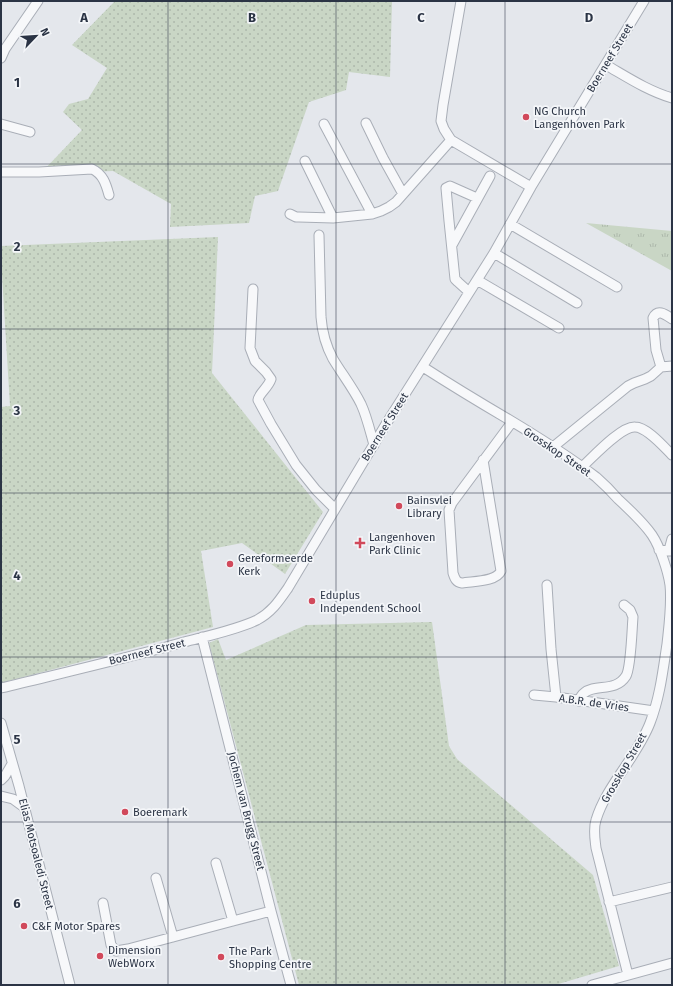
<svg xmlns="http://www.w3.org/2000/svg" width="673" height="986" font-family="'Fira Sans',sans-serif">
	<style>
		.grass { fill: url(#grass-dots) }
		.park { fill: url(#park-tufts) }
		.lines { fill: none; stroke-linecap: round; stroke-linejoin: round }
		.minor-casing { stroke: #a9aeb7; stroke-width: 11 }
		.minor { stroke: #f7f8fa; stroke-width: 9 }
		.grid { fill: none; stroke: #2b3445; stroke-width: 1; stroke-opacity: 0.55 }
		.poi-dot { fill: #d1495b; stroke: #f4f6f9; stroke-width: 1.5 }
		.labels { text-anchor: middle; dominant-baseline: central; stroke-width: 3.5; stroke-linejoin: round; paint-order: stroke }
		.street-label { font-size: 11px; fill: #2b3445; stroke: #f4f6f9 }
		.poi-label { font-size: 11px; fill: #2b3445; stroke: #f4f6f9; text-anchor: start }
		.grid-label { font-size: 13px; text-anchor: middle; font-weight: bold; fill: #2b3445; stroke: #f4f6f9; stroke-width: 3.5; stroke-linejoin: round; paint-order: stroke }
	</style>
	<defs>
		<pattern id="grass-dots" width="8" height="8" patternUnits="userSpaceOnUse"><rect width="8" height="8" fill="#c9d6c5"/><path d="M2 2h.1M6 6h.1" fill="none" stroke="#adb8ab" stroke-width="1.8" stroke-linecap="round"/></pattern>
		<pattern id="park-tufts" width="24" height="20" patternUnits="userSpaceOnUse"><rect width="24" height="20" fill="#c9d6c5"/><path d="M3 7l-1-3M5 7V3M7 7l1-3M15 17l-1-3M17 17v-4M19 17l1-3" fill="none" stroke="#adb8ab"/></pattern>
	</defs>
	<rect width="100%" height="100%" fill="#e4e7ec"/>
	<!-- grass -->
	<path class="grass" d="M115,1H392L390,77L349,72L346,90L309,102L278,191L255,196L249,223L170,227L171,204L113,171L40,174L82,130L63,112L69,104L88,99L107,68L72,45Z
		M218,237L212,373L323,512L285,574L242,543L201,551L213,627L1,683V407L10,406L1,259V246Z
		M432,622L449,746L457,759L593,875L619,966L555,985H299L209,643L218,639L226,660L306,625Z"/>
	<!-- park -->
	<path class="park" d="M586,223L672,231V271Z"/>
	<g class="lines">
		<!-- minor casing -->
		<g class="minor-casing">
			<path id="minor" d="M461,1L443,105L441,121L444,129L451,140L531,187
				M1,58L5,49L38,1
				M606,65C627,77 648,91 672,98
				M366,123L383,158L403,194
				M1,124L30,132
				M324,124L372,214
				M305,161L333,218
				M1,172H39L92,169C103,174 106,184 109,195
				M290,214L296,217H299L333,218L372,214L381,211L389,207L396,202L451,140
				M510,224L617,287
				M319,235L321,317C322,331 326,346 333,359C342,374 353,388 361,404C367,417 370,431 374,445
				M452,245L490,176
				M494,253L577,303
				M477,280L559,328
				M253,289L250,348L255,361L266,372L271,379C268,388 259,393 258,400L271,424L296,465L316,490L335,509
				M469,292L458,282L455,279L449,221L446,188L450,186L477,198
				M423,367C451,385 479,402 508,419C538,437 568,456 596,477C604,484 611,491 618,499C630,510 643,522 652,535C660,547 668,571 670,585C672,604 669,625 667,644C663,670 660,697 650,723C637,757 606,786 596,820C593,829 595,839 596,848L628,975
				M661,367L656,350L653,318C658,308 666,315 672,319
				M553,447L628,386L634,383L645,379L651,376L661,367L672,366
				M483,460L501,571C496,582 473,581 462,583C456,582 455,579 453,573L449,510L452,503L512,422
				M582,467C593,457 621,426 635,427C647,427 664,447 672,455
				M659,550L672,551
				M669,550L672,539
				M547,585L551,649L556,697
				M202,637L271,911L291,985
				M1,688C62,673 124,659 184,642C207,636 236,630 257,620C272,612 279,601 288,588L386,424L494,253L531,187L644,1
				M534,695L556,697L654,711
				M579,701C580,698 581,695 584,693C596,683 615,693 626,676C631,668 632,628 633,617L630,610L624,605
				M1,723L19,786L70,985
				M1,780L5,776L12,764
				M1,796L13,799L24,807
				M216,863L233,921
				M156,878L173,937
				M609,902L672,887
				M103,903L111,945L116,951L128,949L233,921L271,911
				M592,985L672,963"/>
		</g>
		<!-- minor -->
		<use href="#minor" class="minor"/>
	</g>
	<!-- grid -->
	<path class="grid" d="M168,1V985M336,1V985M505,1V985M1,164H672M1,329H672M1,493H672M1,657H672M1,822H672"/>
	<!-- markers -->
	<g class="poi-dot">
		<circle cx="526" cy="117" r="4"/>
		<circle cx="399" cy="506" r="4"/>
		<path d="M358 537h4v4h4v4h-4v4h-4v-4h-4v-4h4z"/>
		<circle cx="230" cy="564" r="4"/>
		<circle cx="312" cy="601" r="4"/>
		<circle cx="125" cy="812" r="4"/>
		<circle cx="24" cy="926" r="4"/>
		<circle cx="100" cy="956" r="4"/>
		<circle cx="221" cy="957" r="4"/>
	</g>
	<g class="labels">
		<!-- street labels -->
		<g class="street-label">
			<text transform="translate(610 58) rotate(-59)">Boerneef Street</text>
			<text transform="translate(385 427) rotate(-58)">Boerneef Street</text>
			<text transform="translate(557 452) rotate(34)">Grosskop Street</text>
			<text transform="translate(147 652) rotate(-14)">Boerneef Street</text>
			<text transform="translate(594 703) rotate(8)">A.B.R. de Vries</text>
			<text transform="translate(624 768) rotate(-60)">Grosskop Street</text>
			<text transform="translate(246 811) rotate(76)">Jochem van Brugg Street</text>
			<text transform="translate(36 854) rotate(76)">Elias Motsoaledi Street</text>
		</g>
		<!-- poi labels -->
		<g class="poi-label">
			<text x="534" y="111">NG Church<tspan x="534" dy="13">Langenhoven Park</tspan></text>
			<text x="407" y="500">Bainsvlei<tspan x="407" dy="13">Library</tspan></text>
			<text x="369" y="537">Langenhoven<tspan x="369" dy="13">Park Clinic</tspan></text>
			<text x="238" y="558">Gereformeerde<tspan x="238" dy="13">Kerk</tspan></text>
			<text x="320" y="595">Eduplus<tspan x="320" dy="13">Independent School</tspan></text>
			<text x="133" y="812">Boeremark</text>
			<text x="32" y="926">C&amp;F Motor Spares</text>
			<text x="108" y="950">Dimension<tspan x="108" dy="13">WebWorx</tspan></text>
			<text x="229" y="951">The Park<tspan x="229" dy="13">Shopping Centre</tspan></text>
		</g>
	</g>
	<g class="grid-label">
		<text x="84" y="22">A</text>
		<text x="252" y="22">B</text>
		<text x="421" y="22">C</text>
		<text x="589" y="22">D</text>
		<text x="17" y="87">1</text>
		<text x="17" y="251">2</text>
		<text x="17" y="415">3</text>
		<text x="17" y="580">4</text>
		<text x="17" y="744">5</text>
		<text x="17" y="908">6</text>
	</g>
	<!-- border -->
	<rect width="673" height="986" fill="none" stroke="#2b3445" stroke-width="4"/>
	<!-- north arrow -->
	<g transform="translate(36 36) rotate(65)" stroke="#f4f6f9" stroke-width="3" paint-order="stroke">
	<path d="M0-3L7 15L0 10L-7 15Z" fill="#2b3445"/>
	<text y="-6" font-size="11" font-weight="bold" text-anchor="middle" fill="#2b3445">N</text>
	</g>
</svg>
